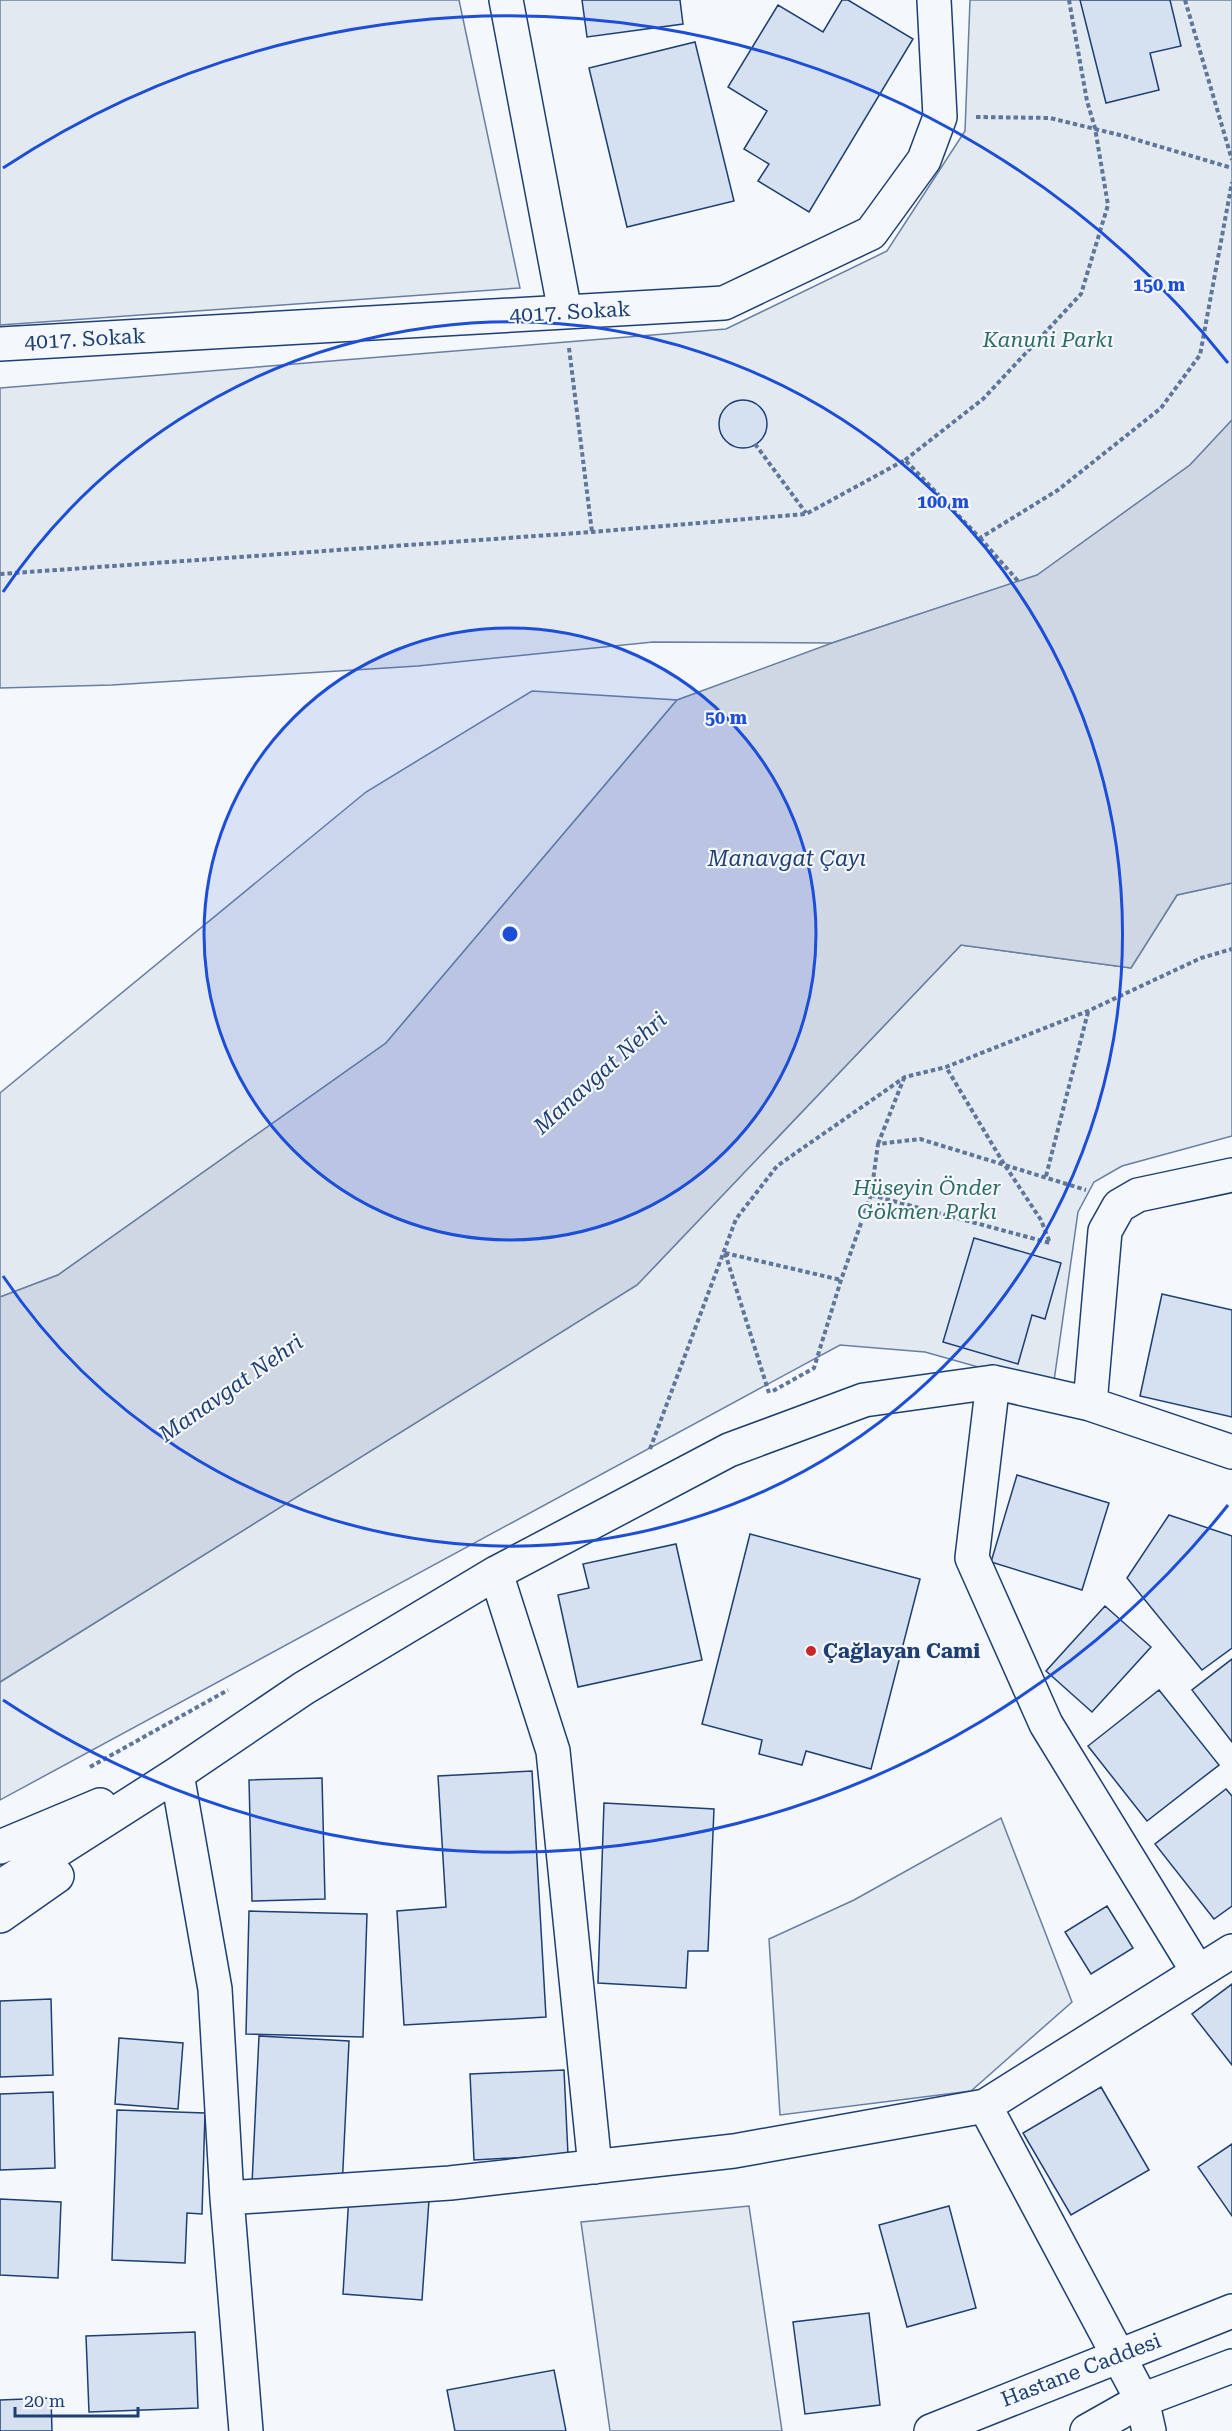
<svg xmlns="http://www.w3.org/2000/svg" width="1232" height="2431" font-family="'Roboto Serif',serif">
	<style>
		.green { fill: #e3e9f0; stroke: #687fa3; stroke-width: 1.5 }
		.water { fill: #cfd7e4; stroke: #687fa3; stroke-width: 1.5 }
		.building { fill: #d5e0f0; stroke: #1d3f73; stroke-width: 1.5 }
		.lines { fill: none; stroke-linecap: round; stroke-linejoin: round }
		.street-casing { stroke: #1d3f73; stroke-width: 36 }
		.secondary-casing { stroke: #1d3f73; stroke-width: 36 }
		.path { stroke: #5e769c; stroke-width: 4; stroke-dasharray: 4.5 3; stroke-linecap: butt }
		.street { stroke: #f4f7fb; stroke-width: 33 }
		.secondary { stroke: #f4f7fb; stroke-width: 33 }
		.ring { fill: none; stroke: #1d4ed8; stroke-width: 3 }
		.poi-dot { fill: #c62828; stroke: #f4f7fb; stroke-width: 2 }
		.labels { text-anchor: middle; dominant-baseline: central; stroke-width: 4.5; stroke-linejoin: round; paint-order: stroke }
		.street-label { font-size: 21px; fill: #1d3f73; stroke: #f4f7fb }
		.park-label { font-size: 21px; font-style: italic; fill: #2c6c60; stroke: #f4f7fb }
		.poi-label { font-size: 21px; font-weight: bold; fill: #1d3f73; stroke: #f4f7fb; text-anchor: start }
		.water-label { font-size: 22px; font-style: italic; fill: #1d3f73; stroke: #f4f7fb }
		.centre { fill: #1d4ed8; stroke: #f4f7fb; stroke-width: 3 }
		.ring-label { font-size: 18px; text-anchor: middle; font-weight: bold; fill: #1d4ed8; stroke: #f4f7fb; stroke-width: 4.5; stroke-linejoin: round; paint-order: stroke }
	</style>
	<rect width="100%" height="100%" fill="#f4f7fb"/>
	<!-- green -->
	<path class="green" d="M0,0H459L520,288L0,325Z
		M970,0H1232V420L1190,465L1038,575L832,643L653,642L418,666L112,685L0,688V388L726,329L887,251L965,131Z
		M532,691L677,700L386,1043L58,1275L0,1297V1093L366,792Z
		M1232,883V1136L1122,1166L1094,1182L1078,1212L1053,1388L925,1352L840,1345L0,1800V1682L637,1285L961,945L1131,968L1177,895Z
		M1001,1818L1072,2002L971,2091L780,2115L769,1939L854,1900Z
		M749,2206L782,2431H610L581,2222Z"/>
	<!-- water -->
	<path class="water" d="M1232,420V883L1177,895L1131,968L961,945L637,1285L0,1682V1297L58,1275L386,1043L677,700L832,643L1037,575L1190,465Z"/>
	<!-- building -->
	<path class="building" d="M582,0H680L683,24L587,37Z
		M842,0H848L913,39L809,212L758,181L769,164L744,149L767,111L728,87L778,5L823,32Z
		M1080,0H1170L1181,46L1150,53L1159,90L1106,103Z
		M695,42L734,201L627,227L589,68Z
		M719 424a24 24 0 1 1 48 0a24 24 0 1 1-48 0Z
		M974,1238L1061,1263L1045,1319L1032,1315L1018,1364L943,1342Z
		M1162,1294L1232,1310V1417L1140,1396Z
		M1017,1475L1109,1503L1082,1590L991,1562Z
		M1169,1515L1232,1536V1648L1202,1670L1127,1578Z
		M750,1534L920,1579L871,1769L806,1751L802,1765L759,1754L762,1740L702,1724Z
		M676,1544L702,1660L578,1687L558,1595L589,1588L583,1564Z
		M1105,1606L1151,1647L1092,1712L1046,1671Z
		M1232,1659V1742L1192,1690Z
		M1159,1690L1219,1765L1147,1821L1088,1746Z
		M532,1771L546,2017L404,2025L397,1911L446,1907L438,1776Z
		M322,1778L325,1899L252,1901L249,1780Z
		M1226,1789L1232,1796V1906L1214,1919L1155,1844Z
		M604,1803L714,1809L708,1951H688L686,1988L598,1983Z
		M1107,1906L1133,1948L1091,1974L1065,1932Z
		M249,1911L367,1914L363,2037L246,2034Z
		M1232,1984V2065L1192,2014Z
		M51,1999L53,2075L0,2077V2001Z
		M259,2036L349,2041L342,2189L252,2184Z
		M119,2038L183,2043L178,2109L115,2104Z
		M564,2070L568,2155L474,2160L470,2074Z
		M1101,2087L1149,2170L1071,2215L1023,2133Z
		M53,2092L55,2168L0,2170V2094Z
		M117,2110L205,2113L202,2214L187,2213L185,2263L112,2260Z
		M1232,2144V2216L1198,2167Z
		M349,2195L429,2200L422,2300L343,2294Z
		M0,2199L61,2202L58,2278L0,2275Z
		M949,2206L976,2308L907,2327L879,2225Z
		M869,2313L880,2405L805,2414L793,2322Z
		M195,2332L198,2408L89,2412L86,2336Z
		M554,2370L566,2431H455L447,2390Z
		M51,2398L52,2431H0V2400Z"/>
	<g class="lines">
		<!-- street casing -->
		<g class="street-casing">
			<path id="street" d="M506,0L565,312
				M0,344L724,303L871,233L924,160L940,117L934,0
				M993,1382L972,1558L1046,1724L1198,1972
				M1090,1404L1105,1231L1119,1206L1138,1195L1232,1175
				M496,1573L553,1751L595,2167
				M177,1774L215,1989L227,2198L246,2431
				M0,1847L100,1805
				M0,1887L177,1774L304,1688L496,1573L729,1450L864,1400L993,1382L1090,1404L1232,1452
				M0,1916L57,1876
				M985,2106L1142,2400L1149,2431
				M227,2198L450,2183L734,2151L985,2106L1232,1951"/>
		</g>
		<!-- secondary casing -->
		<g class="secondary-casing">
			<path id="secondary" d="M931,2431L1232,2311
				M1087,2431L1142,2400L1232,2366"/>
		</g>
		<!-- path -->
		<path class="path" d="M1185,0L1232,160
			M976,117L1050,118L1124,136L1232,168
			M569,348L592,532
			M755,444L806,513
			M905,460L983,399L1081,294L1108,205L1095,128L1087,101L1069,0
			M980,538L1018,581
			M0,574L592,532L806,514L905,460L980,538L1058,490L1161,408L1200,355L1232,182
			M878,1144L904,1078
			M1046,1176L1088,1012
			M871,1195L1050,1243L1041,1220L1004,1164L946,1067
			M725,1253L769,1393
			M725,1253L841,1280
			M773,1391L814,1368L841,1280L871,1195L878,1144L920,1139L1086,1190
			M650,1449L736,1219L777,1166L905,1077L946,1067L1088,1011L1201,958L1232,949
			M90,1767L228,1690"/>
		<!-- street -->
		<use href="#street" class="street"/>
		<!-- secondary -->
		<use href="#secondary" class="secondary"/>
	</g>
	<!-- distance rings -->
	<circle cx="510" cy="934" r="306" fill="#1d4ed8" fill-opacity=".12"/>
	<g class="ring">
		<circle cx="510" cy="934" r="306"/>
		<path d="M3 592A612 612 0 1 1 3 1276"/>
		<path d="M1228 1505A918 918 0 0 1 3 1700M3 168A918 918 0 0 1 1228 363"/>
	</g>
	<!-- markers -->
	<circle class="poi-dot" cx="811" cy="1651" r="6"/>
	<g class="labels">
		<!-- street labels -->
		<g class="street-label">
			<text transform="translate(570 312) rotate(-3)">4017. Sokak</text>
			<text transform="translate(85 339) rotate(-3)">4017. Sokak</text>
			<text transform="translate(1081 2370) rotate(-21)">Hastane Caddesi</text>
		</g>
		<!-- park labels -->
		<g class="park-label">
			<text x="1048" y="340">Kanuni Parkı</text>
			<text x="927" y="1188">Hüseyin Önder<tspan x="927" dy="24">Gökmen Parkı</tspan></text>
		</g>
		<!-- poi labels -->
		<g class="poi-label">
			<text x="823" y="1651">Çağlayan Cami</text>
		</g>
		<!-- water labels -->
		<g class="water-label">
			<text x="787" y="858">Manavgat Çayı</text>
			<text transform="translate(600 1073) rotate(-42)">Manavgat Nehri</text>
			<text transform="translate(231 1388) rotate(-35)">Manavgat Nehri</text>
		</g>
	</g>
	<circle cx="510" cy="934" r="9" class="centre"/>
	<g class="ring-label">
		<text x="1159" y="291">150 m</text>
		<text x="943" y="508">100 m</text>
		<text x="726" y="724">50 m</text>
	</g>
	<!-- scale -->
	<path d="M15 2407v9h123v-9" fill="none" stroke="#1d3f73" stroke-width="3"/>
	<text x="24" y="2407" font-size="18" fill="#1d3f73" stroke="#f4f7fb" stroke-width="4.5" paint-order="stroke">20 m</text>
</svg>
